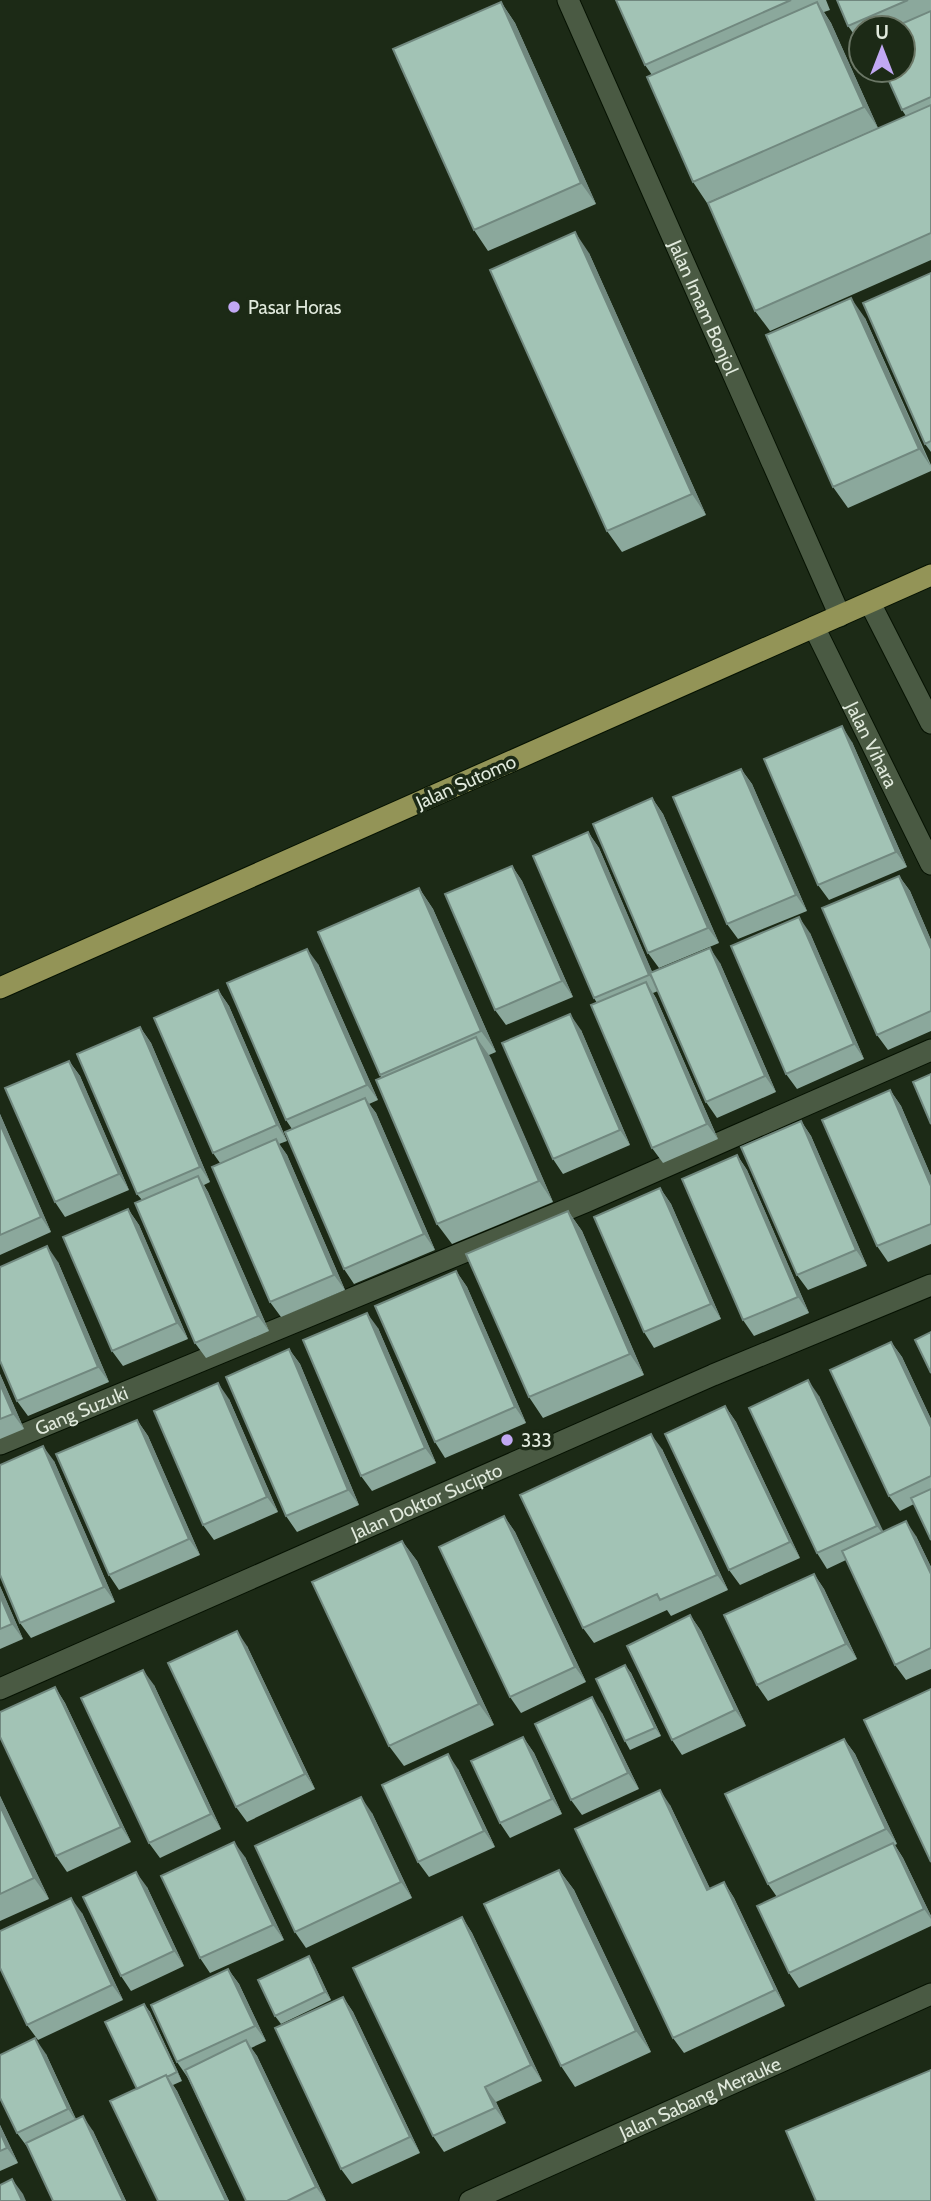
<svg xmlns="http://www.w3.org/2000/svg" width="931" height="2201" font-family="Cabin,sans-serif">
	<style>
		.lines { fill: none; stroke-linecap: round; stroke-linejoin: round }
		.minor-casing { stroke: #061202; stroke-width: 23 }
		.major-casing { stroke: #061202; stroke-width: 23 }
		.minor { stroke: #4a5a43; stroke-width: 21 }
		.major { stroke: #939457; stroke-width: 21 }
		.wall { fill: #8ba89c }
		.shaded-wall { fill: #71887f }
		.building { fill: #a2c3b5; stroke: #71887f; stroke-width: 2 }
		.poi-dot { fill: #c1a8f3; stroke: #1c2a16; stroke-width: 2.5 }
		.labels { text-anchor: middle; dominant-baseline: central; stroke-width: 7; stroke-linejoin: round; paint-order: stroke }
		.poi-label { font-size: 19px; fill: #e1eadd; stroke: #1c2a16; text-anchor: start }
		.street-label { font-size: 19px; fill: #e1eadd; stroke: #1c2a16 }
	</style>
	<rect width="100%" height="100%" fill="#1c2a16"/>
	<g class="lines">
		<!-- minor casing -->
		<g class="minor-casing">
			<g id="minor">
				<path id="s1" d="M568,0L840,616"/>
				<path d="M870,603L931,723"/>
				<path id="s2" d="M814,627L931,864"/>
				<path id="s3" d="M0,1444L585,1202L931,1050"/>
				<path id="s4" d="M0,1689L713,1375L931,1285"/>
				<path id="s5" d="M470,2201L931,1994"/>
			</g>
		</g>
		<!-- major casing -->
		<g class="major-casing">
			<path id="major" d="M0,988L931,575"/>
		</g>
		<!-- minor -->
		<use href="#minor" class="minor"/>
		<!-- major -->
		<use href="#major" class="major"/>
	</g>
	<!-- wall -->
	<path class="wall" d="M616,0H826L830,10L824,12L831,23L878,128L707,203L693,182L652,75L645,65Z
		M837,0H931V260L770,331L755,311L906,116L902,110L903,28H861V44L848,26Z
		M501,2L515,23L596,204L488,251L474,230Z
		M589,253L706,515L622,552L607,531Z
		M931,273V452L925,444Z
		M865,318L931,465V471L848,508L833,487Z
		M852,742L907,867L829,900L818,885Z
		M741,769L752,784L807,911L738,939L727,924Z
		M652,798L663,814L719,943L659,968L648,953Z
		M588,832L599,848L652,972L720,963L776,1092L717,1118L706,1102L658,991L653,993L656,998L718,1139L663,1163L652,1148L597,1003L594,998Z
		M512,866L522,881L573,997L506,1025L495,1010Z
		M899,876L910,891L931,940V1031L888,1050L877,1035Z
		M419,888L433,909L496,1052L489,1055L553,1202L452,1244L437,1224L380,1075Z
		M810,933L864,1059L797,1089L786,1074Z
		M318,964L378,1100L369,1104L376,1113L435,1250L354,1284L344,1269L292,1129L286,1120Z
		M218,990L229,1006L287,1141L279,1144L287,1155L345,1290L281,1317L270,1302L220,1163L213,1153Z
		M140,1027L151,1043L210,1182L204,1185L208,1192L269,1331L206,1358L195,1343L142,1200L137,1194Z
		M581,1030L630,1145L563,1174L553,1159Z
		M69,1061L80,1076L129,1190L65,1217L55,1202Z
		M890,1090L901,1106L931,1176V1244L888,1262L877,1246Z
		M0,1114L51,1232L0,1255Z
		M801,1121L811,1136L867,1266L808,1290L797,1275Z
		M737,1155L747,1170L809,1313L754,1336L743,1320Z
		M660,1188L671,1204L721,1319L654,1348L644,1332Z
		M128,1209L139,1225L188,1339L123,1366L112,1351Z
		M568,1211L582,1231L644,1375L543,1418L529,1397Z
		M58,1262L109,1382L28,1416L17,1401Z
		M456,1271L467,1287L526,1423L445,1458L435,1442Z
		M378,1328L436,1463L372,1491L361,1476Z
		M891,1342L902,1357L931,1419V1540L914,1504L900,1511L889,1496Z
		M289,1349L300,1364L359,1505L297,1532L286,1516Z
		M0,1374L24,1429L0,1439Z
		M819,1396L883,1532L916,1536L931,1567V1669L906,1680L895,1665L846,1560L827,1569L817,1553Z
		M229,1399L278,1512L214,1540L203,1525Z
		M725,1406L736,1422L800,1558L740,1585L729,1570Z
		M137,1420L148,1436L200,1555L119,1590L109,1575Z
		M662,1449L728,1590L671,1616L667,1610L594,1643L583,1628Z
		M54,1461L115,1602L31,1638L20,1623Z
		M504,1516L515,1532L586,1682L521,1713L510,1697Z
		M402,1541L417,1561L494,1725L404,1766L389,1746Z
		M814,1574L824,1589L857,1659L768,1701L757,1685Z
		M0,1586L23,1639L0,1649Z
		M690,1615L701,1631L746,1726L682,1755L672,1740Z
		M247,1646L315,1789L247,1822L236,1807Z
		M625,1665L631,1673L661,1736L630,1750L625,1741Z
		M154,1685L221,1829L160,1858L149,1843Z
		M55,1687L65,1703L131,1842L67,1872L56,1856Z
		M602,1713L639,1789L582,1815L571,1800Z
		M523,1737L534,1753L562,1814L510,1838L500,1823Z
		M844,1739L855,1754L897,1844L895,1845L903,1858L931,1916V1926L799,1988L789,1973L777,1897L768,1884Z
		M458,1769L495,1847L429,1877L418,1862Z
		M0,1796L49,1899L0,1921Z
		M670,1805L710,1889L724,1882L734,1898L785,2006L684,2053L673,2038Z
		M372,1813L412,1898L306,1948L295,1932Z
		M245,1857L284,1940L210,1973L200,1958Z
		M559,1870L574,1890L651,2052L575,2087L561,2066Z
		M147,1887L184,1966L131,1991L121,1976Z
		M82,1913L123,2000L38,2040L27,2025Z
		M462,1917L472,1933L542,2081L496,2102L506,2123L444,2152L433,2136Z
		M314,1964L331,2000L281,2024L275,2016Z
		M228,1969L239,1984L266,2041L251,2048L257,2056L326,2201H246L188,2078L177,2062Z
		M343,1997L353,2012L420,2153L352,2184L341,2169Z
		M144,2004L150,2012L182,2081L173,2085L177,2091L229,2201H158L137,2089Z
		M46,2054L76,2119L93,2131L126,2201H53L28,2148L17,2133Z
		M0,2125L18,2163L0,2171Z"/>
	<!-- shaded-wall -->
	<path class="shaded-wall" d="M501,2L515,23L596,204L581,183Z
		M817,2L831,23L878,128L864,107Z
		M575,232L589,253L706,515L692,494Z
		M851,298L865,318L931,467L919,449Z
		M842,726L852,742L907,867L896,852Z
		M741,769L752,784L807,911L796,895Z
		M652,798L663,814L719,943L708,928Z
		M588,832L599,848L660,990L649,975Z
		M512,866L522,881L573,997L562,981Z
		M899,876L910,891L931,940V949Z
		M419,888L433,909L496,1052L481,1031Z
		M799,917L810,933L864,1059L854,1044Z
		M710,948L720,963L776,1092L765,1076Z
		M307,949L318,964L378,1100L367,1085Z
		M646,982L656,998L718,1139L707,1124Z
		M218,990L229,1006L287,1141L277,1125Z
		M570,1014L581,1030L630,1145L620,1130Z
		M140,1027L151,1043L210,1182L200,1167Z
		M476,1037L491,1058L553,1202L539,1181Z
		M69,1061L80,1076L129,1190L119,1174Z
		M890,1090L901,1106L931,1176V1186Z
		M365,1098L376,1113L435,1250L424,1234Z
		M0,1114L51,1232L41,1217L0,1124Z
		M801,1121L811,1136L867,1266L856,1250Z
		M276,1139L287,1155L345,1290L334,1275Z
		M737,1155L747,1170L809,1313L798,1297Z
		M198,1176L208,1192L269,1331L258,1316Z
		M660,1188L671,1204L721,1319L711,1304Z
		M128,1209L139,1225L188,1339L177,1323Z
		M568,1211L582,1231L644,1375L630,1354Z
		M47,1246L58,1262L109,1382L98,1367Z
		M456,1271L467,1287L526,1423L515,1407Z
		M367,1313L378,1328L436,1463L425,1448Z
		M891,1342L902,1357L931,1419V1427Z
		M289,1349L300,1364L359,1505L348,1490Z
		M0,1374L24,1429L13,1414L0,1384Z
		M808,1380L819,1396L888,1541L877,1526Z
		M218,1383L229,1399L278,1512L267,1497Z
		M725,1406L736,1422L800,1558L790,1542Z
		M137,1420L148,1436L200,1555L189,1539Z
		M651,1434L662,1449L728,1590L717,1575Z
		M43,1446L54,1461L115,1602L104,1587Z
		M504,1516L515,1532L586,1682L575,1667Z
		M906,1521L916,1536L931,1567V1574Z
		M402,1541L417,1561L494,1725L479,1704Z
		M814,1574L824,1589L857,1659L846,1644Z
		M0,1586L23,1639L12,1624L0,1596Z
		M690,1615L701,1631L746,1726L735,1710Z
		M237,1631L247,1646L315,1789L305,1774Z
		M625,1665L631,1673L661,1736L655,1728Z
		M143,1670L154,1685L221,1829L211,1814Z
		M55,1687L65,1703L131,1842L121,1827Z
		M592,1697L602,1713L639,1789L628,1773Z
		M523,1737L534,1753L562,1814L552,1799Z
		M844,1739L855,1754L897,1844L886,1829Z
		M448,1754L458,1769L495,1847L484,1831Z
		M660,1790L670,1805L718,1905L707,1890Z
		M0,1796L49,1899L34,1878L0,1806Z
		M361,1797L372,1813L412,1898L401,1882Z
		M234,1842L245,1857L284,1940L273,1925Z
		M893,1843L903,1858L931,1916V1919L924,1909Z
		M559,1870L574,1890L651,2052L636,2031Z
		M136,1872L147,1887L184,1966L174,1951Z
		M724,1882L734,1898L785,2006L775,1990Z
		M71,1898L82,1913L123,2000L112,1985Z
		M462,1917L472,1933L542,2081L531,2065Z
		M309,1956L314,1964L331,2000L325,1992Z
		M228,1969L239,1984L266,2041L255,2026Z
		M343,1997L353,2012L420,2153L410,2137Z
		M144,2004L150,2012L182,2081L177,2072Z
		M35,2038L46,2054L78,2124L68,2109Z
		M246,2040L257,2056L326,2201L316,2187Z
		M166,2075L177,2091L229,2201H226Z
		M485,2087L496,2102L506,2123L495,2108Z
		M83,2116L93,2131L126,2201H123Z
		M0,2125L18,2163L7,2148L0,2132Z
		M12,2179L23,2194L26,2201H22Z"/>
	<!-- building -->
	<path class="building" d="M616,0H791L645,65Z
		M837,0H908L848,26Z
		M501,2L581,183L474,230L393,49Z
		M817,2L864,107L693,182L647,77Z
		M931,11V97L902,110L884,70H903V28H892Z
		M931,105V233L755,311L708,203Z
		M575,232L692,494L607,531L490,270Z
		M931,273V441L925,444L863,303Z
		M851,298L919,449L833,487L766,335Z
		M842,726L896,852L818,885L764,759Z
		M741,769L796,895L727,924L673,797Z
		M652,798L708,928L648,953L593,824Z
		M588,832L649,975L594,998L533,856Z
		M512,866L562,981L495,1010L445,894Z
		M899,876L931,949V1011L877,1035L822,908Z
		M419,888L481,1031L380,1075L318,932Z
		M799,917L854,1044L786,1074L731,946Z
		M710,948L765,1076L706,1102L650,973Z
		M307,949L367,1085L286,1120L227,983Z
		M646,982L707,1124L652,1148L591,1005Z
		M218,990L277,1125L213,1153L154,1018Z
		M570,1014L620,1130L553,1159L502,1043Z
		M140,1027L200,1167L137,1194L77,1054Z
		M476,1037L539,1181L437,1224L376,1080Z
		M69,1061L119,1174L55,1202L5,1088Z
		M931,1074V1124L913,1082Z
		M890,1090L931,1186V1224L877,1246L822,1120Z
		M365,1098L424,1234L344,1269L285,1132Z
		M801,1121L856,1250L797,1275L741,1147Z
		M0,1124L41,1217L0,1235Z
		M276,1139L334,1275L270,1302L212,1167Z
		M737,1155L798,1297L743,1320L682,1179Z
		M198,1176L258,1316L195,1343L135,1203Z
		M660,1188L711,1304L644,1332L594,1217Z
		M128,1209L177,1323L112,1351L63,1237Z
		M568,1211L630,1354L529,1397L466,1254Z
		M47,1246L98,1367L17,1401L0,1361V1267Z
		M456,1271L515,1407L435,1442L375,1306Z
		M367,1313L425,1448L361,1476L303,1340Z
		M931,1332V1373L915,1340Z
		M891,1342L931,1427V1476L889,1496L830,1370Z
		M289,1349L348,1490L286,1516L226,1377Z
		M808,1380L877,1526L817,1553L749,1408Z
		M218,1383L267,1497L203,1525L154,1411Z
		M0,1384L13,1414L0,1419Z
		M725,1406L790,1542L729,1570L665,1434Z
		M137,1420L189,1539L109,1575L56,1454Z
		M651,1434L717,1575L660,1600L657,1594L583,1628L520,1495Z
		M43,1446L104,1587L20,1623L0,1575V1465Z
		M931,1489V1540L911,1498Z
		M504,1516L575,1667L510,1697L439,1547Z
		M906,1521L931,1574V1648L895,1665L842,1551Z
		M402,1541L479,1704L389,1746L312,1582Z
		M814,1574L846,1644L757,1685L724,1615Z
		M0,1596L12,1624L0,1629Z
		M690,1615L735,1710L672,1740L627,1646Z
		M237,1631L305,1774L236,1807L168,1663Z
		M625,1665L655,1728L625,1741L596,1679Z
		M143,1670L211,1814L149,1843L81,1698Z
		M55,1687L121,1827L56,1856L0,1737V1712Z
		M931,1689V1862L864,1720Z
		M592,1697L628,1773L571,1800L535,1724Z
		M523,1737L552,1799L500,1823L471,1761Z
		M844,1739L886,1829L768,1884L725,1794Z
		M448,1754L484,1831L418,1862L382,1785Z
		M660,1790L707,1890L724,1882L775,1990L673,2038L575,1829Z
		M361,1797L401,1882L295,1932L255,1846Z
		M0,1806L34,1878L0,1894Z
		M234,1842L273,1925L200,1958L161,1876Z
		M893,1843L924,1909L789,1973L757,1906Z
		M559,1870L636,2031L561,2066L484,1904Z
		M136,1872L174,1951L121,1976L83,1897Z
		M71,1898L112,1985L27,2025L0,1968V1931Z
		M462,1917L531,2065L485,2087L495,2108L433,2136L353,1968Z
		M309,1956L325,1992L275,2016L258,1980Z
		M228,1969L255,2026L177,2062L151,2005Z
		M343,1997L410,2137L341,2169L275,2028Z
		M144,2004L177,2072L167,2077L166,2075L137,2089L105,2022Z
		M35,2038L68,2109L17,2133L0,2098V2055Z
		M246,2040L316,2187L287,2201H246L185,2070Z
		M931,2070V2201H816L786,2131Z
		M166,2075L226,2201H158L110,2101Z
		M83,2116L123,2201H53L26,2143Z
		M0,2132L7,2148L0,2151Z
		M12,2179L22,2201H0V2185Z"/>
	<!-- markers -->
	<g class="poi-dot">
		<circle cx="234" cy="307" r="7"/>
		<circle cx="507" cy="1440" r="7"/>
	</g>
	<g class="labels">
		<!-- poi labels -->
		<g class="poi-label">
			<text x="248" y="307">Pasar Horas</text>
			<text x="521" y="1440">333</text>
		</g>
		<!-- street labels -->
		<g class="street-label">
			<text stroke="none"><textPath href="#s1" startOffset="336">Jalan Imam Bonjol</textPath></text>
			<text stroke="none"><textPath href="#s2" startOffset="131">Jalan Vihara</textPath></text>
			<text transform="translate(466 782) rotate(-24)">Jalan Sutomo</text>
			<text stroke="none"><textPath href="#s3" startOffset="88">Gang Suzuki</textPath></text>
			<text stroke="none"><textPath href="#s4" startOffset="466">Jalan Doktor Sucipto</textPath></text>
			<text stroke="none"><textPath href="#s5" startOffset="252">Jalan Sabang Merauke</textPath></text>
		</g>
	</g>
	<!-- north arrow -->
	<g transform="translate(882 49)"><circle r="33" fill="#1c2a16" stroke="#6b7766" stroke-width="2"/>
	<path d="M0-5L12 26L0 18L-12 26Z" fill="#c1a8f3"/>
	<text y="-10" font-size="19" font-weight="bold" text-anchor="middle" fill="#e1eadd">U</text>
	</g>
</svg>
